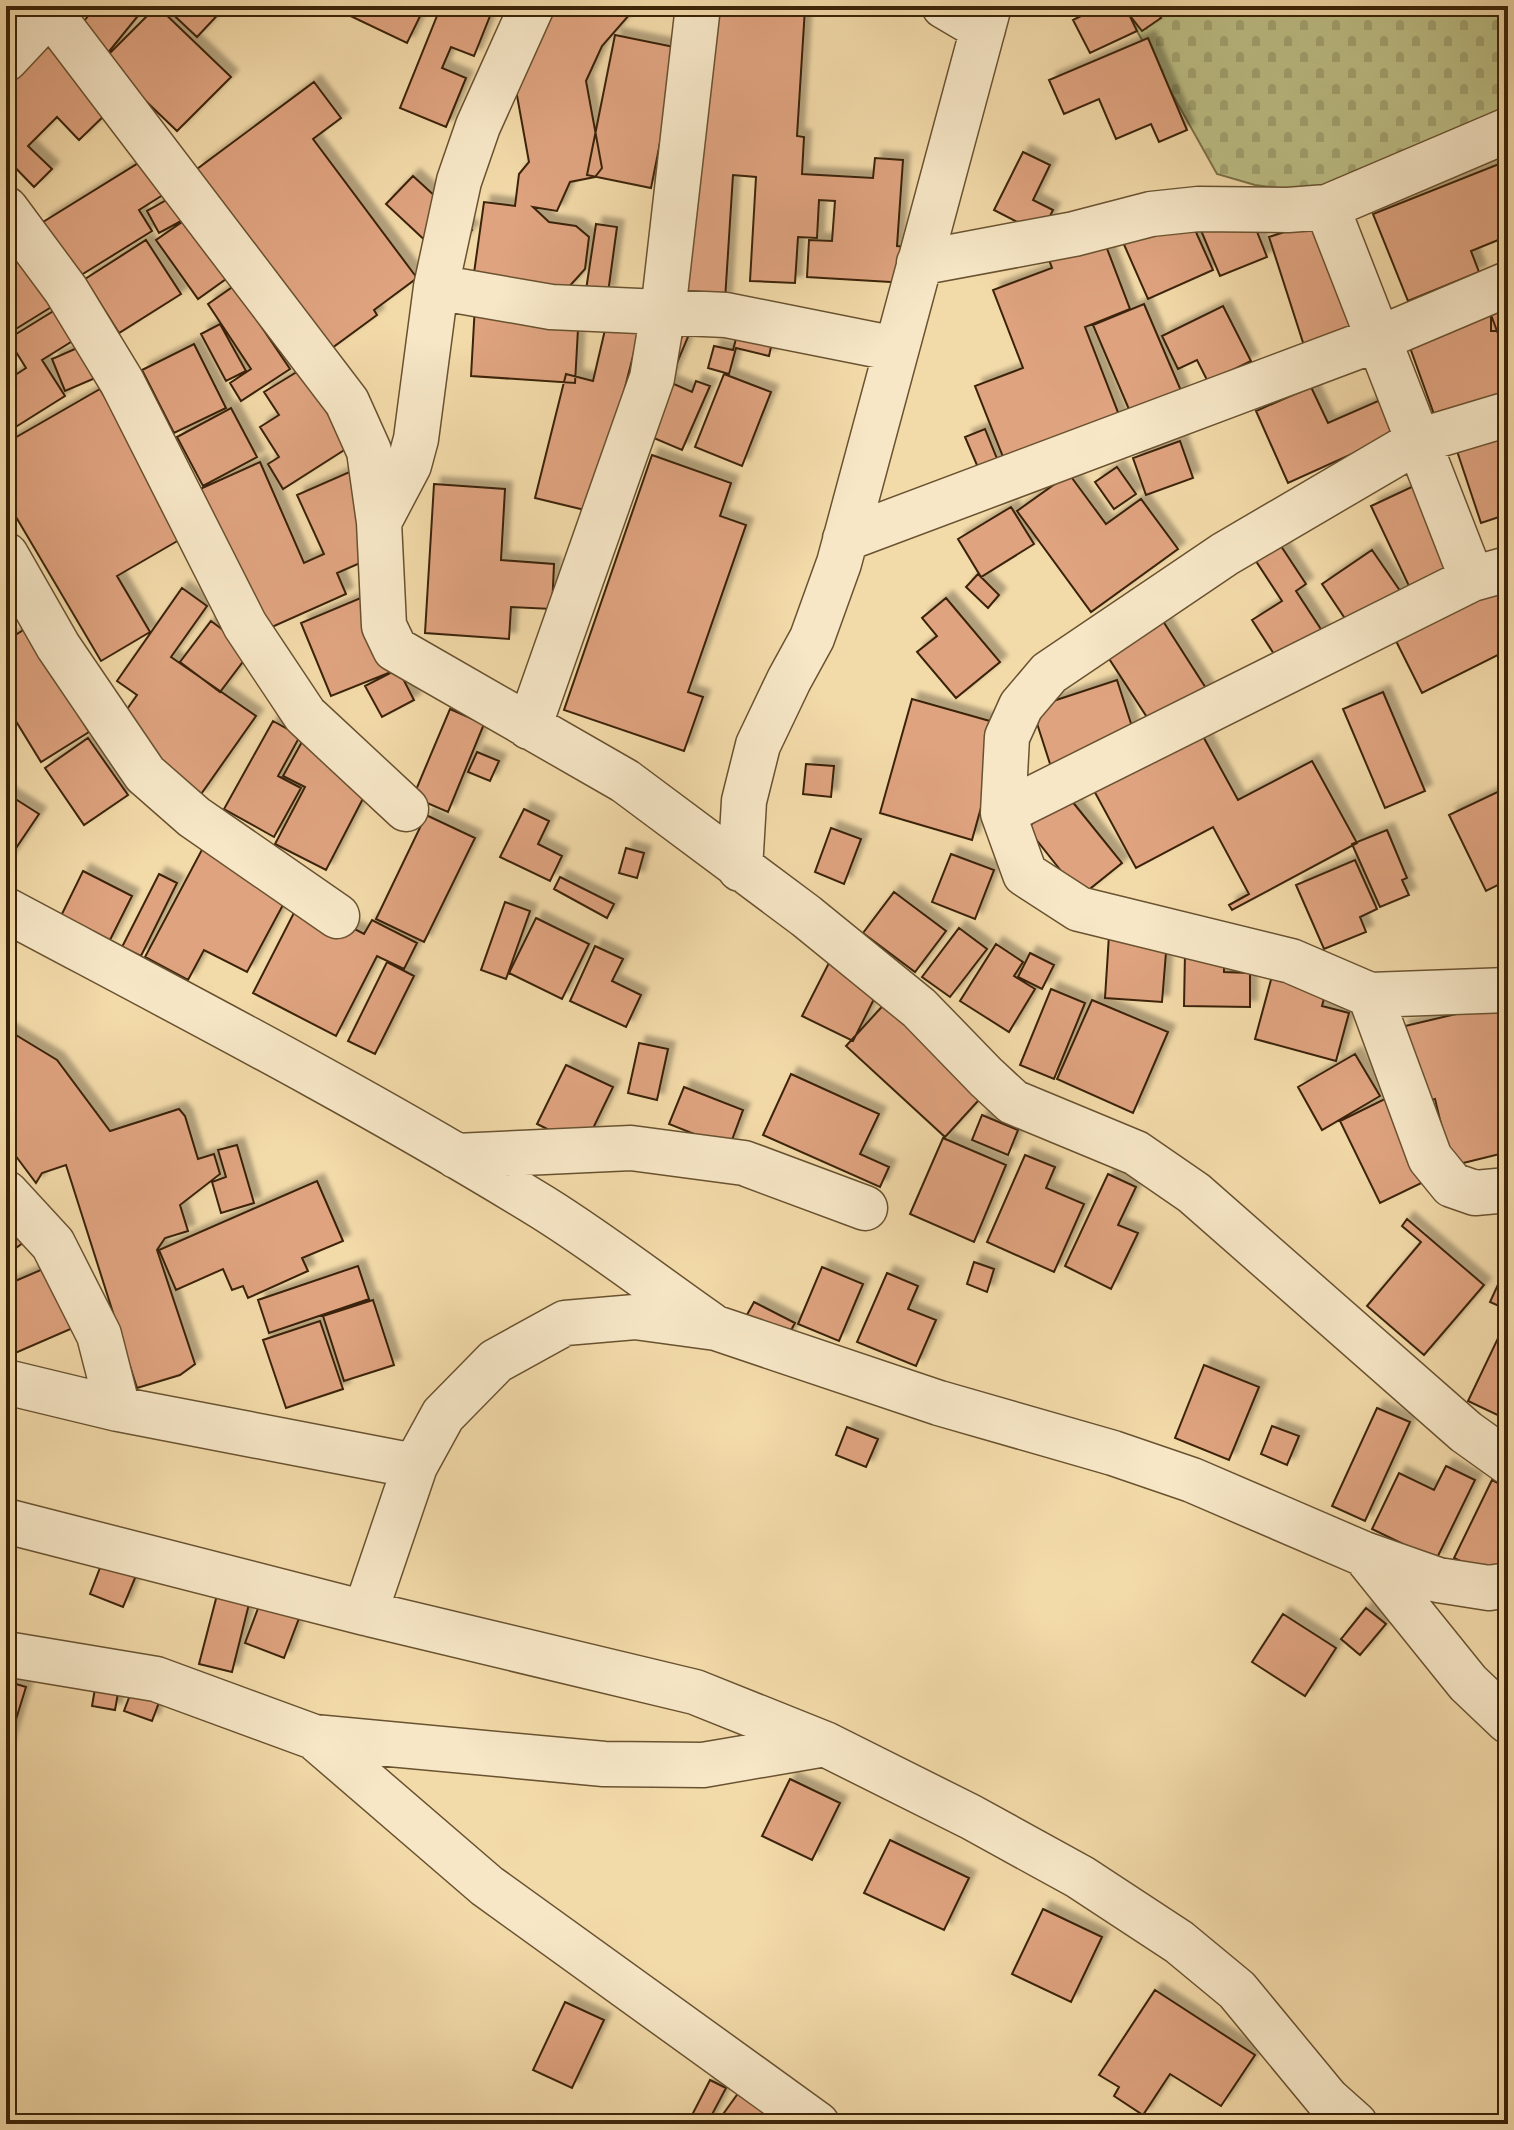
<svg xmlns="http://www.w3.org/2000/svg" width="1514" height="2130" font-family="'Old Standard TT',serif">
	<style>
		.cemetery { fill: url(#cemetery-stones); stroke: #7c7247; stroke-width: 2 }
		.building { fill: #dfa37f; stroke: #3b2408; stroke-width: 2; filter: url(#shadow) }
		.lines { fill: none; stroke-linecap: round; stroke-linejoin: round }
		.street-casing { stroke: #695230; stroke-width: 47 }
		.street { stroke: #f7e7c7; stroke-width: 44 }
	</style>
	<defs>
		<pattern id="cemetery-stones" width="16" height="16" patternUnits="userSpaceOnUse" patternTransform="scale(2)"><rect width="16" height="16" fill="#bdbf86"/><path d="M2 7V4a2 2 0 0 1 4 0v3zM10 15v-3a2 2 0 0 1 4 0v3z" fill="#a3a472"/></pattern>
		<filter id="shadow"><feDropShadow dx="7" dy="-7" stdDeviation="2" flood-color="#0004"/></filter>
	</defs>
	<rect width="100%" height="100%" fill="#f3daa9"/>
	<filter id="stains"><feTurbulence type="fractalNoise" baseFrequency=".0025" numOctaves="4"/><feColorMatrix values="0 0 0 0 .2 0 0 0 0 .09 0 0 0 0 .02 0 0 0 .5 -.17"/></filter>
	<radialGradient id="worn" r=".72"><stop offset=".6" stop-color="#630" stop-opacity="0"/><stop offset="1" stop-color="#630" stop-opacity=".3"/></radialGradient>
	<!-- cemetery -->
	<path class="cemetery" d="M1123,6H1508V112L1352,184L1292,190L1255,185L1217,174Z"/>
	<!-- building -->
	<path class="building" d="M96,6H146L107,54L77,30Z
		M157,6L231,77L177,131L103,60Z
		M164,6H226L197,37Z
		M343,6H425L407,43L340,11Z
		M441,6H494L474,56L451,47L442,68L466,78L446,127L400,108Z
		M554,6H637L602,46L586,81L602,168L595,177L570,182L557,211L533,207L549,222L576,226L589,237L585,269L567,289L473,280L484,202L515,206L519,174L529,162L516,90Z
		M705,6L805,8L797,136L804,137L802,174L873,178L875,158L903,160L897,246L909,247L907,283L807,277L809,240L832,241L835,201L819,200L817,238L798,237L795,283L750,281L756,177L733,175L725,300L687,298Z
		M1081,6H1125L1137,31L1090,53L1073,20L1085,14Z
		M1126,6H1153L1161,18L1142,31L1124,8Z
		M615,35L679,48L651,188L587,175Z
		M1148,38L1187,130L1159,142L1151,124L1116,139L1099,99L1064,114L1049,80Z
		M43,41L111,109L79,140L57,117L28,146L52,169L34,187L6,158V78Z
		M314,82L341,118L313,139L417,278L374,310L377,315L332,348L197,169Z
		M1023,152L1050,165L1033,200L1053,210L1041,234L994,210Z
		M145,159L166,193L139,210L152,231L78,277L43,222Z
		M1504,162L1508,172V236L1471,251L1479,272L1408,301L1373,214Z
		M413,176L472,230L445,259L386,204Z
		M170,198L183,220L159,233L147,211Z
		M1248,209L1267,257L1220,276L1200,228Z
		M1187,212L1213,270L1148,299L1122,240Z
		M1331,217L1370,337L1308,358L1269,237Z
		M185,220L226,279L198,299L156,240Z
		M596,224L617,227L608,293L586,290Z
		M1098,225L1130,309L1085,327L1124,428L1009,472L975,386L1023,368L993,290L1052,268L1044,246Z
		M146,240L181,294L119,333L85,279Z
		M20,253L53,306L6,335V262Z
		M234,286L290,369L241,401L230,383L251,369L208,304Z
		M1491,293H1508V331H1491Z
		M1144,304L1182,393L1131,414L1093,325Z
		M475,305L579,311L575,383L471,376Z
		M1223,306L1251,361L1208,382L1197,360L1178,369L1162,336Z
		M60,307L79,337L42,360L65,396L6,433V381L26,368L8,339Z
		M693,310L698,313L669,382L692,392L696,381L710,386L682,450L642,433Z
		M1490,312L1501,342L1508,339V391L1435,417L1408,342Z
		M608,317L641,325L593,512L535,498L566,374L593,381Z
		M741,320L775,329L769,356L736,348L729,374L708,368L714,346L733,350Z
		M220,324L246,371L226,381L201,334Z
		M93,341L107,373L65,391L52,359Z
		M194,344L226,408L174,433L142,370Z
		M300,370L349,447L283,489L268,464L279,457L260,427L279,415L264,392Z
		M724,374L771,392L742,466L695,447Z
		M1311,387L1328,423L1401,391L1416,425L1288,483L1256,411Z
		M100,389L186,536L117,576L150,632L101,661L6,500V443Z
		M231,408L257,457L203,486L177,437Z
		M1508,428V514L1481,523L1455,445Z
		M985,429L1004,476L985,484L965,437Z
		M1180,441L1193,478L1146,495L1133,458Z
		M652,455L731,483L720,516L746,525L688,692L703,697L684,751L564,710Z
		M260,462L304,563L324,554L297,495L354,470L390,550L337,573L346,594L263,631L200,489Z
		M1117,467L1136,494L1114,509L1095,482Z
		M1069,474L1106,524L1141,499L1178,549L1091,612L1017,511Z
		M1433,477L1471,557L1409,586L1371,506Z
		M434,484L505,489L501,560L554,564L552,609L511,607L509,639L425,633Z
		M1011,507L1034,544L981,577L958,539Z
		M1275,537L1306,584L1296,591L1328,640L1283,668L1252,620L1282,601L1250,552Z
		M1372,550L1405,598L1354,632L1322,584Z
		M978,574L999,595L988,608L966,587Z
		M1508,583V650L1422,693L1392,633Z
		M182,588L207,606L171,657L256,716L199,797L113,729L137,695L117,681Z
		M375,592L406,666L331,696L301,623Z
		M946,598L1000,662L956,698L917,652L937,636L922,618Z
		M1161,618L1209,693L1154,728L1106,654Z
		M211,621L251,651L220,692L180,662Z
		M25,629L89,732L41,762L6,705V641Z
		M398,669L414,700L382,717L365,686Z
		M1117,680L1137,742L1052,770L1032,708Z
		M1383,692L1425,791L1385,808L1343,709Z
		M912,699L1004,725L972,840L880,813Z
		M450,709L484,724L448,812L413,797Z
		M273,721L300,736L278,776L301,788L274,837L224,809Z
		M1199,729L1238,800L1312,761L1357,843L1232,910L1229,905L1249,894L1213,827L1136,868L1092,787Z
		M88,738L128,795L84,825L45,768Z
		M303,740L370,785L326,870L275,844L305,787L283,776Z
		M477,752L499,761L490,781L468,772Z
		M806,764L834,766L831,797L803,794Z
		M1508,787V880L1486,891L1449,815Z
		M6,793L39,814L6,863Z
		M1067,795L1122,863L1081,896L1027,828Z
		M524,809L549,821L538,844L562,856L550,881L500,857Z
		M426,815L475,838L424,942L376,919Z
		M831,828L861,839L844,884L815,872Z
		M1387,830L1407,878L1402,880L1409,895L1380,907L1352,844Z
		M205,844L291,890L247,972L204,950L188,980L145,957Z
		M626,848L644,853L637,878L619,873Z
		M951,854L994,870L975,919L932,902Z
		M1355,860L1377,909L1360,917L1366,932L1324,949L1296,885Z
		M83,871L132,896L107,946L58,922Z
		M159,874L177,883L141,956L122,947Z
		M560,877L614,904L607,918L554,889Z
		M894,892L946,931L915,972L863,933Z
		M300,901L364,934L372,920L417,943L404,969L377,956L336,1036L253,993Z
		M505,902L530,911L506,979L481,970Z
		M536,918L589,944L562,999L509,973Z
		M959,928L987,949L950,997L922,977Z
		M1109,935L1167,940L1162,1002L1105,998Z
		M996,944L1023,962L1014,976L1035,989L1009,1032L960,1001Z
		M595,946L623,959L612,981L641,995L626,1027L570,1001Z
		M836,949L886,975L853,1041L802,1016Z
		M1185,952L1224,953V972L1250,973V1007L1184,1006Z
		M1030,953L1054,965L1042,989L1018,977Z
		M1278,954L1332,969L1322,1006L1349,1013L1336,1061L1255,1039Z
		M387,962L414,976L375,1054L348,1041Z
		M1051,989L1085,1003L1054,1079L1020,1065Z
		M1508,993V1152L1451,1166L1435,1099L1420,1103L1401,1027L1494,1005Z
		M889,999L988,1090L945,1137L846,1046Z
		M1092,1000L1168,1032L1133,1113L1057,1079Z
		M6,1029L57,1060L110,1131L179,1109L185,1116L198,1159L214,1154L220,1174L180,1205L188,1231L165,1238L157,1250L195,1364L180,1375L137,1388L66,1165L42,1173L36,1183L6,1143Z
		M639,1043L668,1049L657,1100L628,1093Z
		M1355,1054L1380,1096L1322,1130L1298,1087Z
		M566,1065L613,1087L584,1147L537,1124Z
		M791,1074L879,1114L860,1154L889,1167L880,1187L763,1135Z
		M684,1087L743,1110L729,1148L669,1124Z
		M1397,1093L1438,1175L1380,1203L1340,1121Z
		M982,1115L1018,1130L1008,1155L972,1140Z
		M943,1138L1006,1165L974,1242L910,1214Z
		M237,1145L254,1203L221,1213L212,1182L226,1177L218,1150Z
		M1025,1155L1055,1167L1046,1188L1084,1204L1054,1272L987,1242Z
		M1108,1174L1136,1187L1118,1225L1138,1233L1111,1289L1065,1266Z
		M317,1181L343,1241L302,1258L308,1271L248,1298L243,1286L232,1290L223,1269L176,1290L159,1250Z
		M6,1197L34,1235L6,1255Z
		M1407,1219L1484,1285L1424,1355L1367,1306L1421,1242L1402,1226Z
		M64,1260L89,1321L6,1357V1285Z
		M974,1262L994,1269L987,1292L967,1284Z
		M1507,1265H1508V1310L1490,1302Z
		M358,1266L369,1299L269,1333L258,1300Z
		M822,1267L863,1284L839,1341L798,1324Z
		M887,1273L918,1286L908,1309L936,1320L916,1366L857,1342Z
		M373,1300L394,1365L344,1381L323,1316Z
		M754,1302L795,1323L784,1343L743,1322Z
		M320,1321L343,1389L286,1408L263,1340Z
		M1500,1334L1508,1338V1420L1468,1401Z
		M1204,1365L1259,1387L1229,1460L1175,1438Z
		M1377,1408L1410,1422L1365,1521L1332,1506Z
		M1272,1426L1299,1436L1287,1465L1261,1454Z
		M847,1427L878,1439L866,1467L836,1455Z
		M1446,1466L1475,1480L1436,1560L1372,1529L1399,1473L1434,1490Z
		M1492,1480L1508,1489V1584L1454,1558Z
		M111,1539L145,1554L123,1607L90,1594Z
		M224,1568L256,1576L232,1672L199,1664Z
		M268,1582L307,1597L284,1658L245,1643Z
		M1366,1608L1386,1624L1360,1655L1341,1639Z
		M1283,1614L1336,1648L1305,1696L1252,1662Z
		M97,1677L120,1682L115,1710L92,1706Z
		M136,1679L164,1689L152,1721L124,1711Z
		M6,1681L26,1687L6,1752Z
		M790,1779L840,1803L812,1860L762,1836Z
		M890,1840L969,1878L944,1930L864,1893Z
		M1043,1909L1102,1937L1071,2002L1012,1974Z
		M1155,1990L1255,2055L1221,2106L1170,2074L1143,2115L1114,2096L1119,2087L1099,2075Z
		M565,2002L604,2020L572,2088L533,2070Z
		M710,2080L726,2088L707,2124H704L691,2117Z
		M739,2092L772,2114L765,2124H716Z"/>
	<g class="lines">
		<!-- street casing -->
		<g class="street-casing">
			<path id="street" d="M48,6L50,12L347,402L369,451L379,522L384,626L395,649L625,781L806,916L919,1008L986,1077L1013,1102L1136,1153L1194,1193L1466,1432L1508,1462
				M944,6L983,29
				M6,59L50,12
				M1327,207L1472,579
				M6,209L66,290L122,382L245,625L305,715L406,809
				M919,263L1074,234L1151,214L1198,209L1288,210L1327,207L1508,130
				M436,287L459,181L478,126L532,6
				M1508,414L1418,441L1225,554L1049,673L1021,706L1007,737L1003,813L1025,874L1079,909L1291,961L1370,995L1508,990
				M379,522L409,465L416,439L436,287L551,307L726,315L896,349
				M845,539L1378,339L1508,284
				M6,555L58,646L145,774L194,817L337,916
				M529,727L652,378L663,312L698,6
				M1003,813L1472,579L1508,569
				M740,869L744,801L758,745L789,680L812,638L839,563L989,6
				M6,910C186,1006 368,1100 542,1207C600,1243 655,1286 711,1325
				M1370,995L1430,1158L1452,1185L1475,1193L1508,1190
				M456,1156L631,1148L744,1163L865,1208
				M6,1193L53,1244L99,1335L118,1409
				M6,1382L118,1409L415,1466
				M6,1521L365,1613L695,1692L825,1744L971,1817L1080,1877L1179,1942L1237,1990L1327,2099L1355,2124
				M1364,1554L1468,1683L1508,1721
				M365,1613L415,1466L443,1415L496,1361L565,1323L635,1317L716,1328L939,1403L1113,1453L1192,1480L1364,1554L1438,1580L1489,1588L1508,1585
				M6,1654L156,1679L314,1737L604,1764L703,1765L825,1744
				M314,1737L487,1886L817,2124"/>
		</g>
		<!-- street -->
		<use href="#street" class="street"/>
	</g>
	<!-- margin -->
	<rect width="1514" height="2130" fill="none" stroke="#f3daa9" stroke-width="32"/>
	<rect x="8" y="8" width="1498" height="2114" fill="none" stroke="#3b2408" stroke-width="4"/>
	<rect x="16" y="16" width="1482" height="2098" fill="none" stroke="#3b2408" stroke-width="2"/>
	<rect width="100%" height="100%" filter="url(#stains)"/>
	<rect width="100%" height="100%" fill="url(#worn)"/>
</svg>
